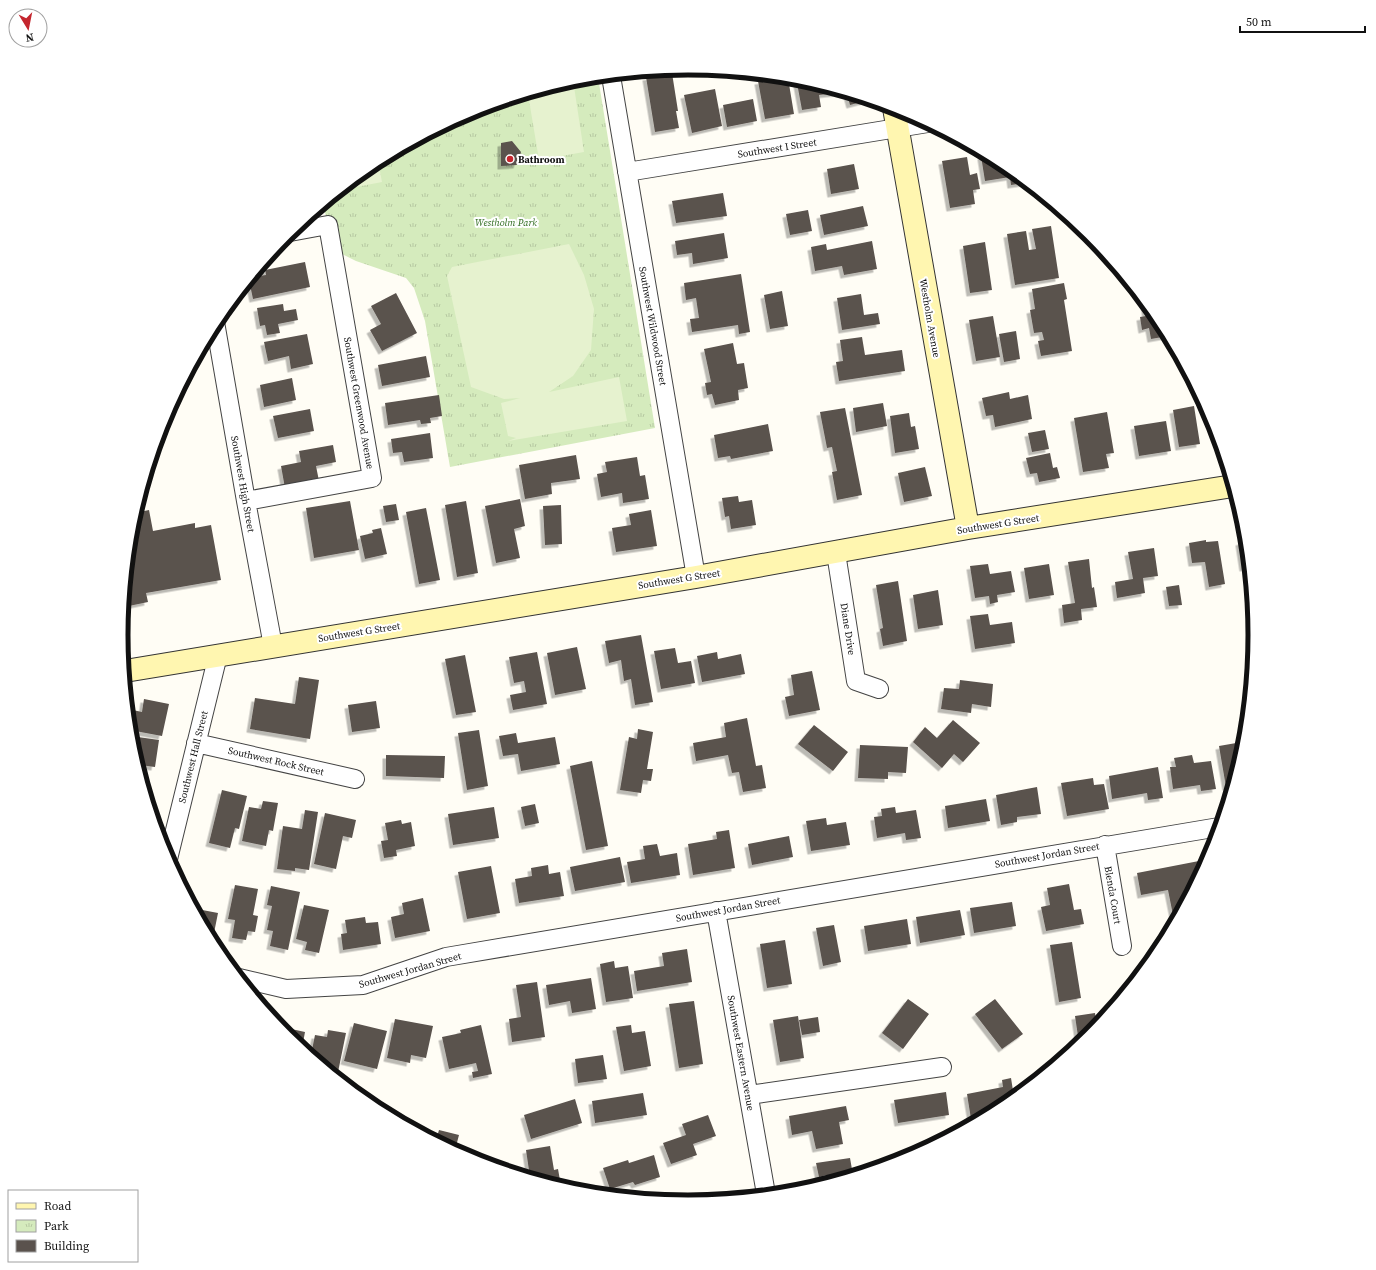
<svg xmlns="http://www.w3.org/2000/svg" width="1376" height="1270" font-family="'Source Serif 4',serif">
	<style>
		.park { fill: url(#park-tufts) }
		.pitch { fill: #e6f2cf }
		.building { fill: #5a524d; filter: url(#shadow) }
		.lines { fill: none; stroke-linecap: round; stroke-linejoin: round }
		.street-casing { stroke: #444; stroke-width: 20 }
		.secondary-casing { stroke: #333; stroke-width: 24 }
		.street { stroke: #fff; stroke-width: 18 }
		.secondary { stroke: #fff6b0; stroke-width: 22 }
		.poi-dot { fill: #c4262e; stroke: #fff; stroke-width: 1.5 }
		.labels { text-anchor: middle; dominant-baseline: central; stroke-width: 4; stroke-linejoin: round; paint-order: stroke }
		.street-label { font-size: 10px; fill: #111; stroke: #fff }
		.poi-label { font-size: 10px; font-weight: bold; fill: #111; stroke: #fff; text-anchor: start }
		.park-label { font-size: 10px; font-style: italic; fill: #2f6b1f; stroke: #fff }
		.rim { fill: none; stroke: #111; stroke-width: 5 }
	</style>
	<defs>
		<pattern id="park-tufts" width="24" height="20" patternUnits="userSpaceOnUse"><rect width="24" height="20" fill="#d5ebbd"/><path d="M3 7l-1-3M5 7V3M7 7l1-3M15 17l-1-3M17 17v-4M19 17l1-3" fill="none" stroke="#b6c8a1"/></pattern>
		<filter id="shadow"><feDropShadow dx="-3.5" dy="3.5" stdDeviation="0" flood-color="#0004"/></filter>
	</defs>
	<rect width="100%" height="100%" fill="#fffdf5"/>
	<!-- park -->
	<path class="park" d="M598,77L655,428L450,467L425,321L414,288L406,278L356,261L336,251L324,209L329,204V200L373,163L471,111L578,79Z"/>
	<!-- pitch -->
	<path class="pitch" d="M573,80L584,152L539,160L528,94Z
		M378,161L382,182L346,189V186Z
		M569,244L584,275L594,309L591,350L573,376L549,392L619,377L627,421L508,441L516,438L508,436L501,403L520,398L504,399L471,387L447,276L452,267Z"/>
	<!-- building -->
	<path class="building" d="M672,73L678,111H676L679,128L655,132L646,77Z
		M764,76L788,78L794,114L765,119L758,81L765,80Z
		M808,82L836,90L837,93L819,95L821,107L802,110L797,83Z
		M715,89L722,126L692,133L684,95Z
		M847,94L869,100L850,105Z
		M753,99L757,121L727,127L723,105Z
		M512,141L521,152L517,165L501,166V143Z
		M987,155L1003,164L1024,181V183L1011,185L1010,177L985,181L981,156Z
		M967,157L970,175L977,173L980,189L973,190L975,204L950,208L942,161Z
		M854,164L859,189L831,194L827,169Z
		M723,193L727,216L676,223L672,201Z
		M863,206L868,226L824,235L820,215Z
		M808,210L812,231L790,235L786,214Z
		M1051,226L1059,278L1015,285L1007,234L1026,231L1029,250L1036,249L1032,229Z
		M1083,230L1089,234L1090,235L1085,236Z
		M724,233L728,258L693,264L692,253L677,255L675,241Z
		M872,241L877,269L844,275L842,266L815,271L811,247L826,244L827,250Z
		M985,242L992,290L970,293L963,246Z
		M305,262L310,287L253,299L249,280L252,277L266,275L265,270Z
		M741,274L750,332L739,334L738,325L692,332L690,319L699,318L696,298L686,300L684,283Z
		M1064,283L1067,299L1064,300L1072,351L1041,356L1038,341L1044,340L1042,332L1034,333L1030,310L1035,309L1032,289Z
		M782,291L788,326L770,329L764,295Z
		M396,293L417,333L382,351L370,330L381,324L371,306Z
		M861,294L864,315L878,313L880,324L842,330L837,298Z
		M1144,301L1160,320L1168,336L1151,339L1149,328L1142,330L1140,317L1146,316Z
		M283,304L284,311L296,309L298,320L278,324L280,333L267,335L265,325L260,326L257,308Z
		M993,316L1000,357L976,361L969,320Z
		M1016,331L1020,359L1004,362L999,334Z
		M307,334L313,364L291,369L289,356L268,361L264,342Z
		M862,337L865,355L902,350L905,371L839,381L836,362L843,361L840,340Z
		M733,343L737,364L744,363L748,388L738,390L739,400L715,405L712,394L707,395L705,383L711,382L704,349Z
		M426,356L430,377L382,386L378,365Z
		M292,378L296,400L264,407L260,385Z
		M1009,392L1010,399L1028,395L1032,419L995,427L993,415L986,416L982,398Z
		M439,395L442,416L430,418L431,423L421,424L420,420L388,425L385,403Z
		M883,403L887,426L856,432L853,408Z
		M1194,406L1200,444L1179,447L1173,410Z
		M845,408L862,495L837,500L832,472L837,471L832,447L827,448L820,412Z
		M310,409L314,431L278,438L273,416Z
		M1107,412L1114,453L1106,454L1109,468L1083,472L1074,418Z
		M909,413L911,427L915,426L919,449L895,453L890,416Z
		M1166,421L1171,451L1139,456L1134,426Z
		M768,424L773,451L731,459L730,456L718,458L714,435Z
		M1045,430L1049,449L1032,452L1028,433Z
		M430,433L433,458L404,462L402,452L393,453L391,439Z
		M333,445L336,462L316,466L319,481L285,488L281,466L301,462L299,451Z
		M1050,453L1053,468L1057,467L1060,478L1039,482L1037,473L1030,474L1026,458Z
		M576,455L580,479L551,483L552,494L525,499L519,465Z
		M637,457L640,476L645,475L649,499L623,503L622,493L601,497L597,474L607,472L605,462Z
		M925,467L932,496L904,502L898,473Z
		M738,496L739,502L752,500L756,525L731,529L729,516L725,517L722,498Z
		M520,499L525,526L514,529L520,558L496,563L485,506Z
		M350,501L359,550L314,558L306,508Z
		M466,501L478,573L457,577L445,505Z
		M396,504L399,520L386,522L383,506Z
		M561,505L562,544L545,545L543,506Z
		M426,508L440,580L419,584L406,512Z
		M149,510L153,531L195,523V528L211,525L221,580L146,593L148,602L124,607L132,524L135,513Z
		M651,510L657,546L616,552L612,528L631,525L629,514Z
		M381,528L387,554L365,559L360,536L373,533L372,530Z
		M1206,540V542L1218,541L1225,584L1209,587L1205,562L1192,563L1189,543Z
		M1246,540L1248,567L1243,568L1239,542Z
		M1154,548L1158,576L1143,578L1145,593L1117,598L1115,582L1133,579L1128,552Z
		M1089,559L1092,588L1094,587L1097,607L1081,609L1082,620L1064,623L1062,605L1075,603L1068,562Z
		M988,564L990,574L1011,571L1015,592L997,595L998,602L990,604L989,596L975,598L970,566Z
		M1049,564L1054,595L1029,599L1024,568Z
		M898,581L907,641L883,646L880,629L883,628L876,585Z
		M1179,585L1182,605L1169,606L1166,587Z
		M938,590L943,625L918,629L913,595Z
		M988,614L990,625L1012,622L1015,643L975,649L970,616Z
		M641,635L653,702L635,705L631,679L624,681L621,660L609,663L605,641Z
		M577,647L586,689L555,695L547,653Z
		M675,648L678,663L691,661L695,683L661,689L654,651Z
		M537,652L547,704L513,710L510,695L526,692L524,681L514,683L509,657Z
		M717,652L718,659L741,654L745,674L702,682L697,656Z
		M465,655L476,712L456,715L445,659Z
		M812,671L820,710L789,716L785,697L794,695L791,675Z
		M299,677L319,680L310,739L250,729L255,698L295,704Z
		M960,680L993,684L991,707L972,704L971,713L941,709L944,688L959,689Z
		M144,699L169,704L162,736L130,730L128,709L142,712Z
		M376,701L380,728L352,732L348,705Z
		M747,718L756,766L762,765L766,788L743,792L739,772L732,773L728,755L696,761L693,743L726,737L724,723Z
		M953,720L980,743L963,762L954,754L942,768L913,742L925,727L937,738Z
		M814,725L848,752L833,771L798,744Z
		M638,729L653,732L647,769H653L651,781L643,780L641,793L620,790L629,737L637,739Z
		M479,730L488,786L467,790L458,733Z
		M516,733L518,743L555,737L560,764L521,771L518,754L503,756L499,736Z
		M131,736L159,740L155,767L140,765L139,770Z
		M1242,742L1243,750L1232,786L1226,787L1219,746Z
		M860,745L908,747L906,773L888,772V779L858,778Z
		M386,755L445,756L444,778L386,776Z
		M1192,755L1194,763L1211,761L1216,789L1201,791L1200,785L1173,789L1170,767H1176L1174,758Z
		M592,761L608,846L586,850L570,766Z
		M1158,767L1163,798L1148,800L1147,793L1112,799L1109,776Z
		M1093,778L1094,785L1104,784L1109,809L1067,816L1061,783Z
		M1037,787L1041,814L1017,817V822L1001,825L996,795Z
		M222,790L247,796L239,829L235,828L230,848L209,843Z
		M986,799L990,821L948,828L945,806Z
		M263,801L278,803L273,831L269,830L266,846L242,841L249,807L261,809Z
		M535,804L539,823L525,826L521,807Z
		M494,807L499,838L453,845L448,814Z
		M895,807L896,813L916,810L921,838L906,840L905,833L877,838L874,817L882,816L881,809Z
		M305,810L318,812L309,870L295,868V871L277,869L283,826L302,829Z
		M325,813L356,820L352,838L343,836L336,869L314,864Z
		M826,818L827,825L846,822L850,845L811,851L806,821Z
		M401,820L402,824L411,822L415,846L396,850L397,856L384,858L381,841L388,840L385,823Z
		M729,830L735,868L693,875L688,844L717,839L716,832Z
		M789,836L793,857L752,865L748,844Z
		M657,844L660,856L677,853L680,875L631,883L627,862L645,859L643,846Z
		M620,857L625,882L575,891L570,867Z
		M1199,861L1201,872L1179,914L1173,915L1168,890L1141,895L1137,873Z
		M548,865L549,874L560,872L564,896L519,903L515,879L532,876L531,868Z
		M491,866L500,913L467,919L458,872Z
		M1069,884L1074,910L1081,909L1084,924L1046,931L1041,907L1050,905L1047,888Z
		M235,885L258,889L253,915L258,916L255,932L248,931L246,940L232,938L235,920L228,919Z
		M271,886L300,892L288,950L270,946L273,931L267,930L272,906L267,905Z
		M423,898L430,931L395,938L391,917L404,914L402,903Z
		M1012,902L1016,926L974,933L970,908Z
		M304,905L329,910L319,953L305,950L307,942L296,939Z
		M197,909L218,913L214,933L207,932L196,912Z
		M960,910L965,935L920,943L916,917Z
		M365,917L366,923L378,922L381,944L343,950L341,934L347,933L345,920Z
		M907,919L911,944L868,951L864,926Z
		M834,925L841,962L823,966L816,928Z
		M785,940L792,984L767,988L760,944Z
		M1072,942L1081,998L1059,1002L1050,945Z
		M687,949L692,982L637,991L634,971L664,966L662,953Z
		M614,961L615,968L628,966L633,998L606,1002L600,964Z
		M591,978L596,1009L572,1013L570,1001L549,1005L546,985Z
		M537,982L545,1037L512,1042L509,1019L521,1017L516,985Z
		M908,999L929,1014L903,1049L882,1033Z
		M995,999L1023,1034L1002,1049L975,1014Z
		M694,1001L703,1064L679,1068L669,1004Z
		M1095,1013L1096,1020L1103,1019L1089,1036L1079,1043L1075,1016Z
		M798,1016L804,1058L780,1062L773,1020Z
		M818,1017L820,1032L802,1035L799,1020Z
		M395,1019L433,1026L426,1058L411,1055L410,1063L387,1058Z
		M354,1023L387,1031L377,1069L344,1061Z
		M481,1025L492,1074L473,1078L472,1072L478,1071L476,1063L449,1069L442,1037L461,1033L460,1030Z
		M631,1025L632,1033L645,1031L651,1066L624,1071L616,1027Z
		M282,1027L305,1032L302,1048L287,1036Z
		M328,1030L346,1033L337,1077L311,1055L315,1035L327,1037Z
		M603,1055L607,1079L578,1083L575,1059Z
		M1011,1078L1014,1097L1003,1107L983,1117L971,1119L967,1094L1003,1087L1002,1080Z
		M946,1092L949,1115L898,1123L894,1100Z
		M643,1093L647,1115L595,1123L592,1101Z
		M575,1099L582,1123L531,1139L524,1115Z
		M846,1106L849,1120L839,1122L843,1144L816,1149L812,1131L792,1135L789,1116Z
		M708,1115L716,1136L693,1144L697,1155L671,1164L663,1143L686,1135L682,1124Z
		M439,1130L459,1135L455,1150L436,1140Z
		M550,1146L554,1170L558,1169L561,1186L530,1177L526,1150Z
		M654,1155L660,1177L635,1185L633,1182L610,1189L603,1168L628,1160L629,1163Z
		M850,1158L853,1175L827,1182L826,1175L819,1177L816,1163Z"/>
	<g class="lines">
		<!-- street casing -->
		<g class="street-casing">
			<path id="street" d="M611,76L696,577
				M627,172L928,123
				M215,322L246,501L273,646
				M246,501L372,478L328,225L290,232
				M836,553L856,681L879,689
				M196,743L355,779
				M1105,845L1122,946
				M168,859L218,655
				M716,911L766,1194
				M239,978L286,989L363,985L446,957L1219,827
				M749,1095L942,1067"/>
		</g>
		<!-- secondary casing -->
		<g class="secondary-casing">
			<path id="secondary" d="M894,108L968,528
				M125,671L696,577L968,528L1233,486"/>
		</g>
		<!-- street -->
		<use href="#street" class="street"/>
		<!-- secondary -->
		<use href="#secondary" class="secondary"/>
	</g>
	<!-- markers -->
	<circle class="poi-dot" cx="510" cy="159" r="4"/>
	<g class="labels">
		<!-- street labels -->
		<g class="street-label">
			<text transform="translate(777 148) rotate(-9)">Southwest I Street</text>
			<text transform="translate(930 318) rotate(80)">Westholm Avenue</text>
			<text transform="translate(653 326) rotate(80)">Southwest Wildwood Street</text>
			<text transform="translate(359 403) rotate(80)">Southwest Greenwood Avenue</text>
			<text transform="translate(243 484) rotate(80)">Southwest High Street</text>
			<text transform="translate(998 524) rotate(-9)">Southwest G Street</text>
			<text transform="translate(679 579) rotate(-9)">Southwest G Street</text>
			<text transform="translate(848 629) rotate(81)">Diane Drive</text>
			<text transform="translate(359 632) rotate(-9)">Southwest G Street</text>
			<text transform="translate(193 757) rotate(-76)">Southwest Hall Street</text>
			<text transform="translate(276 761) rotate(13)">Southwest Rock Street</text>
			<text transform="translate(1047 855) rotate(-10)">Southwest Jordan Street</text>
			<text transform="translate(1113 895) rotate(80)">Blenda Court</text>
			<text transform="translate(728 909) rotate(-10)">Southwest Jordan Street</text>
			<text transform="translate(410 970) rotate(-16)">Southwest Jordan Street</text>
			<text transform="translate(741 1053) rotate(80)">Southwest Eastern Avenue</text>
		</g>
		<!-- poi labels -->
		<g class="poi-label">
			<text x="518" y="159">Bathroom</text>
		</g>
		<!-- park labels -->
		<g class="park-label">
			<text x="506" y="222">Westholm Park</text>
		</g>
	</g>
	<!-- crop -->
	<path d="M0 0H1376V1270H0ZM128 635a560 560 0 1 1 1120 0a560 560 0 1 1-1120 0Z" fill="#fff" fill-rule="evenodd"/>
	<path class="rim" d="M128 635a560 560 0 1 1 1120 0a560 560 0 1 1-1120 0Z"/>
	<!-- legend -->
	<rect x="8" y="1190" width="130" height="72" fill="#ffffff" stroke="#a0a0a0"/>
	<rect x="16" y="1203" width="20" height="6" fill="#fff6b0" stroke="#a0a0a0"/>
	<text x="44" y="1210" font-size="12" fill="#111111">Road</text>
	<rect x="16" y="1220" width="20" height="12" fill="url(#park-tufts)" stroke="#a0a0a0"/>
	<text x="44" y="1230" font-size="12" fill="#111111">Park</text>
	<rect x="16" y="1240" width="20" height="12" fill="#5a524d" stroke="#a0a0a0"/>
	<text x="44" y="1250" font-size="12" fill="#111111">Building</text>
	<!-- north arrow -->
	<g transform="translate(28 28) rotate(170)"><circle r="19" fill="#ffffff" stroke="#a0a0a0"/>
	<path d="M0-3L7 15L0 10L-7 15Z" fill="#c4262e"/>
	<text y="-6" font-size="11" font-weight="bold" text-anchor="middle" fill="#111111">N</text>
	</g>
	<!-- scale -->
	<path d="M1240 26v6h125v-6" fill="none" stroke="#111111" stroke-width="2"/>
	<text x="1246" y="26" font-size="12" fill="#111111" stroke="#ffffff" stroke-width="3" paint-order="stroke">50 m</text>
</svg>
